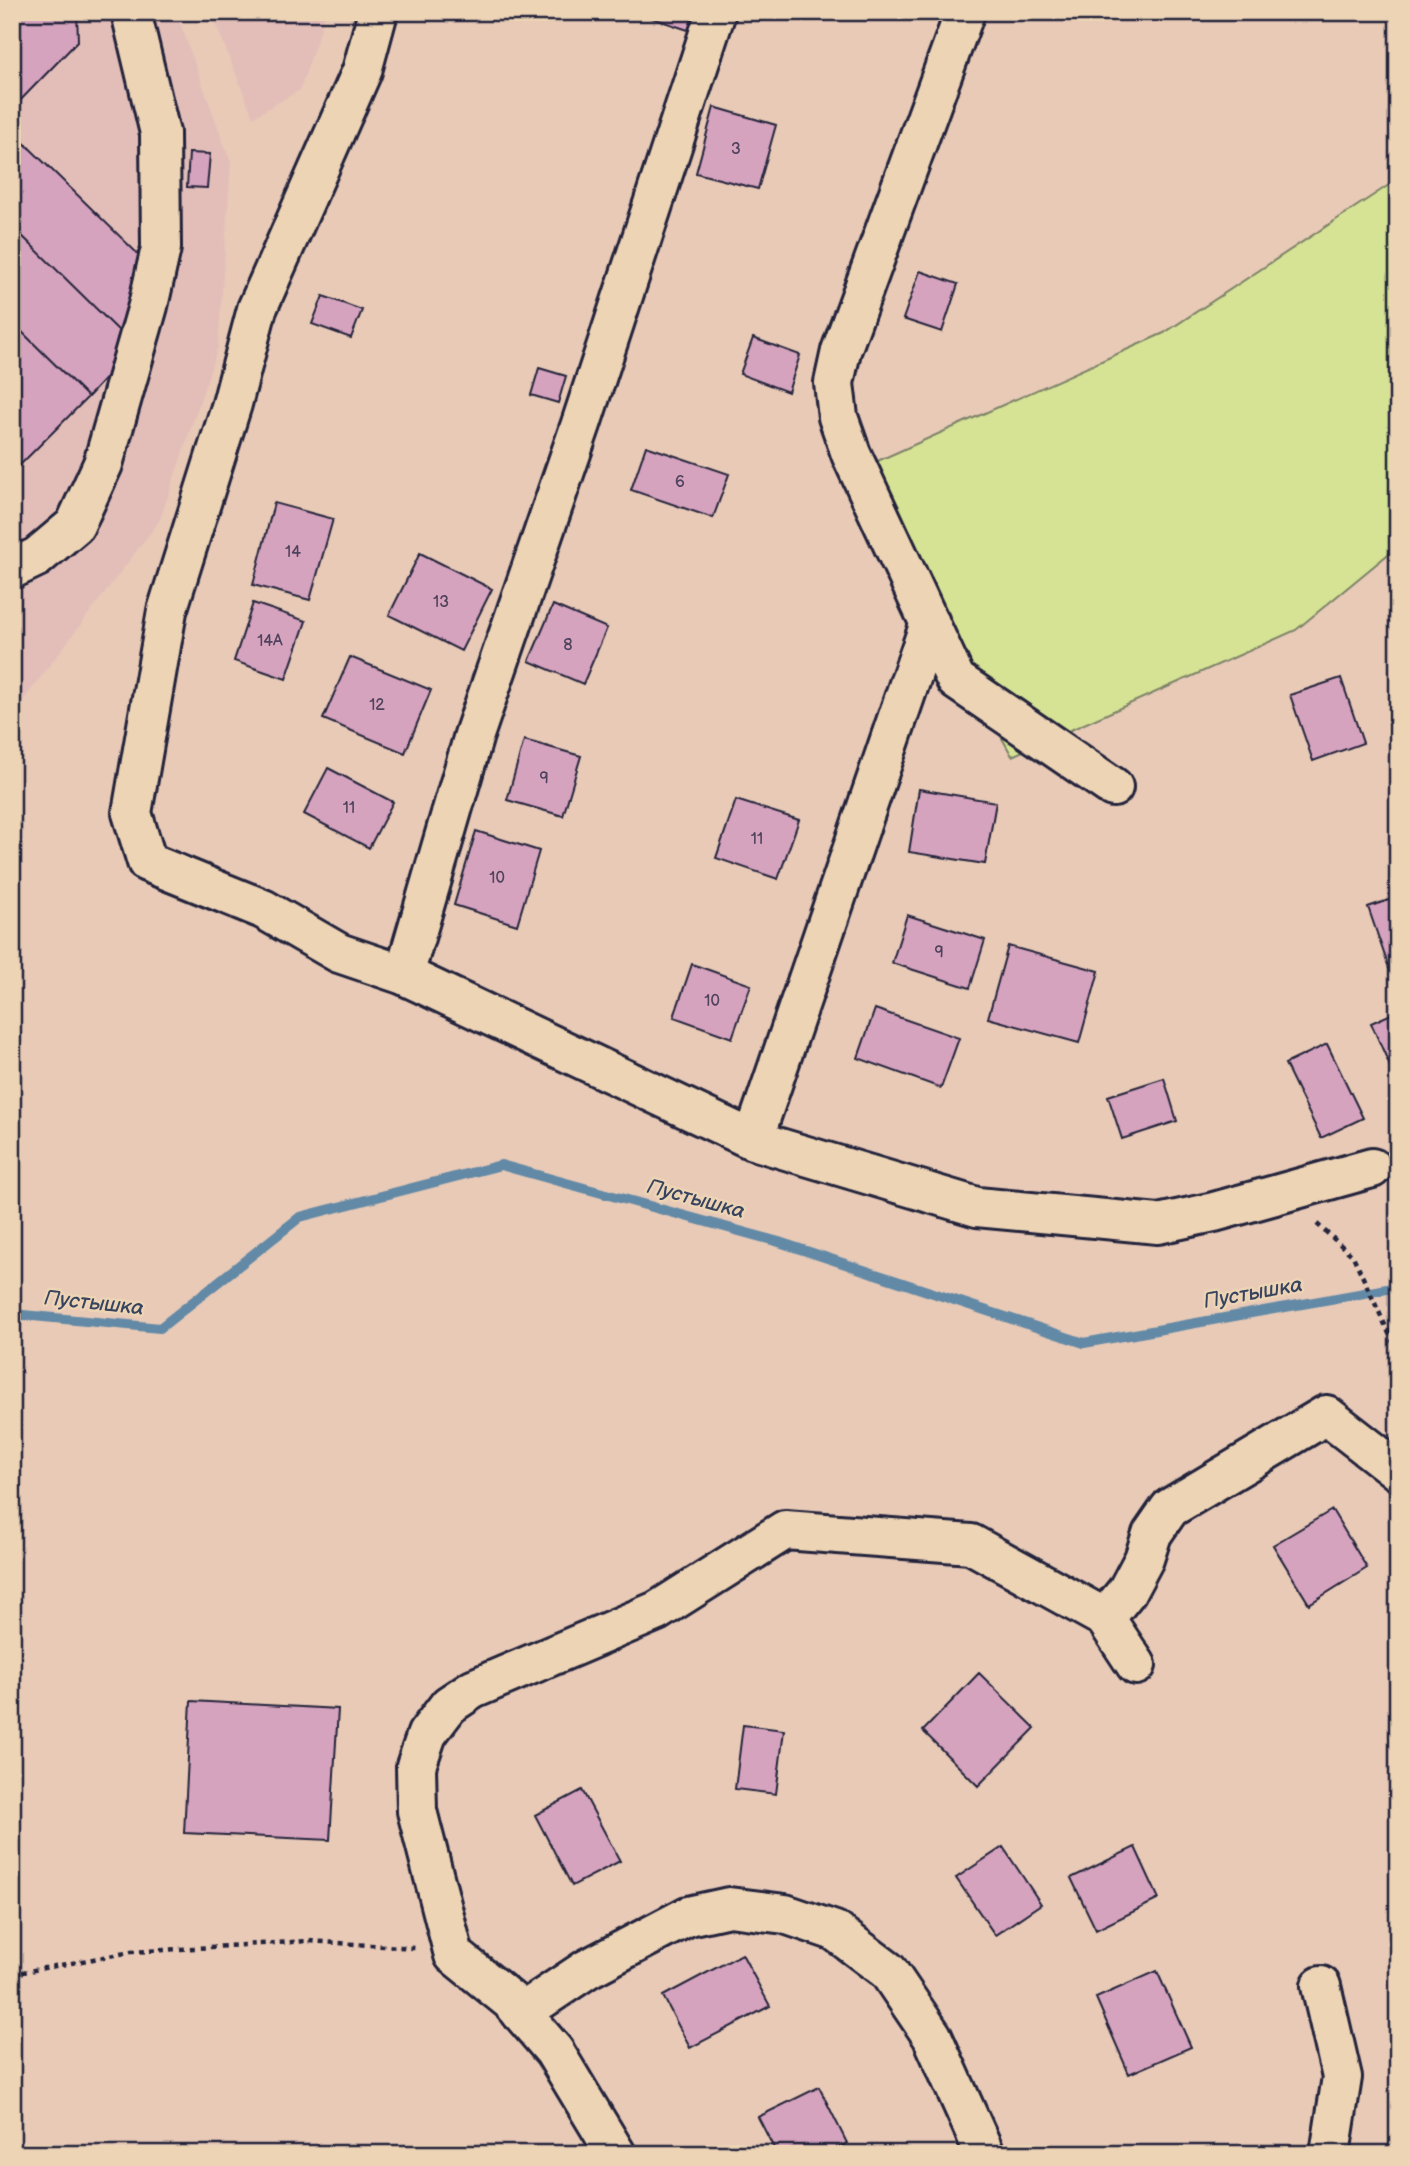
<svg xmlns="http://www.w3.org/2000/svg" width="1410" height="2166" font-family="'Balsamiq Sans',sans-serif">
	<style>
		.built { fill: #e3beb9 }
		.green { fill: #d6e294; stroke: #7c8268; stroke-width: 2 }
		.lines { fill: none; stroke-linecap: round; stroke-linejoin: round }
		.stream { stroke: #6289a6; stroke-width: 10 }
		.building { fill: #d6a3be; stroke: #22223b; stroke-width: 2 }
		.minor-casing { stroke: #22223b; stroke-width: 44 }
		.path { stroke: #22223b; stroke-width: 4.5; stroke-dasharray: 5 5; stroke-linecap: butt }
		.minor { stroke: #edd4b5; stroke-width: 38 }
		.labels { text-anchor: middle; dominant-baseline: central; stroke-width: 5; stroke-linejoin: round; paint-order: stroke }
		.number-label { font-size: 16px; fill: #4f425c }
		.water-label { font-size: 21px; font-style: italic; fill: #37445f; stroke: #edd4b5 }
	</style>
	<rect width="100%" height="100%" fill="#e8cab7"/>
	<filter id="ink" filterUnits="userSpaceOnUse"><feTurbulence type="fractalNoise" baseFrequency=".0143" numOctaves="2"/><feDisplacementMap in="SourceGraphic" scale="14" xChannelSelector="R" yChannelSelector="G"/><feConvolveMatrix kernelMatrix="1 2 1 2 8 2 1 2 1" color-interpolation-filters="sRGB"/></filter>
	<g filter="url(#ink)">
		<!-- built -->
		<path class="built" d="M12,12H176L231,163L218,347L160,520L12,715Z
			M211,12H326L300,90L253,117Z"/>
		<!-- green -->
		<path class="green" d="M1398,179V546L1296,630L1012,756L853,472L1164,333Z"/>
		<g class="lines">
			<!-- stream -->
			<path class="stream" d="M12,1314L160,1328L300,1217L501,1165L779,1242L1084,1343L1398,1287"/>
		</g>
		<!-- building -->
		<path class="building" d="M12,12H77L78,41L12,109Z
			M655,12H698L691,31L652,18Z
			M714,107L776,125L758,189L696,173Z
			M12,131L139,255L121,333L12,226Z
			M189,153L210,154L207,188L187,187Z
			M12,226L121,333L113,370L88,397L12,322Z
			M920,271L958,284L942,332L903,319Z
			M323,296L362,310L351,338L312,324Z
			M12,322L88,397L12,473Z
			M753,338L800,355L788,392L740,374Z
			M539,368L566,376L558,403L531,395Z
			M646,446L729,474L713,518L631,490Z
			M274,503L333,519L310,600L253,585Z
			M420,553L492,589L461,651L389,615Z
			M253,603L306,621L286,679L234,661Z
			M553,605L607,628L583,684L529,661Z
			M350,657L431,690L405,753L323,719Z
			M1341,678L1363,743L1313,761L1290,695Z
			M524,740L581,756L563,816L507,800Z
			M328,768L393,802L369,848L304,814Z
			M919,789L996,802L985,864L909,852Z
			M736,800L799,820L778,879L716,858Z
			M476,831L539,851L517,925L454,905Z
			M1398,897V965L1389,968L1368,907Z
			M907,915L985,940L970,988L892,963Z
			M1008,946L1099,971L1079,1043L988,1018Z
			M692,964L751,985L732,1038L674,1017Z
			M875,1009L959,1038L941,1088L858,1058Z
			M1398,1011V1084L1371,1023Z
			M1327,1044L1363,1118L1321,1138L1285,1064Z
			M1164,1078L1177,1121L1122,1139L1108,1096Z
			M1332,1510L1367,1568L1309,1604L1273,1545Z
			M979,1673L1035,1728L978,1786L923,1731Z
			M191,1701L338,1709L330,1840L184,1833Z
			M743,1725L784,1730L776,1794L735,1789Z
			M582,1790L620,1861L572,1886L535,1815Z
			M1003,1847L1041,1904L995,1935L956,1878Z
			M1135,1847L1159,1899L1096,1930L1071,1878Z
			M742,1954L770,2006L690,2048L663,1996Z
			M1157,1971L1191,2047L1129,2074L1096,1998Z
			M819,2087L847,2143L826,2154H777L758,2117Z"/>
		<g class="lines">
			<!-- minor casing -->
			<g class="minor-casing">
				<path id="minor" d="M378,12L362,71L257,309L232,404L167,611L132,813L147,862L263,909L339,953L404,975L753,1140L977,1207L1158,1224L1214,1212L1372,1168
					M965,12L841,351L834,383L838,417L851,454L956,680L1113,787
					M12,569L37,557L75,525L103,464L148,306L161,248L160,133L131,12
					M404,975L474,735L581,424L716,12
					M753,1140L930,623
					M1105,1618L1127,1591L1144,1559L1152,1534L1170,1508L1326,1415L1398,1471
					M1321,1986L1342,2077L1330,2154
					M521,2013L587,1969L688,1916L729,1907L785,1914L835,1931L888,1971L932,2036L985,2154
					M616,2154L554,2051L512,2002L454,1955L417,1811L416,1766L427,1734L449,1705L473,1689L657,1611L785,1530L971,1544L1105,1618L1136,1665"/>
			</g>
			<!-- path -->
			<path class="path" d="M1317,1224L1353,1256L1393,1342L1398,1346
				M12,1974L131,1952L308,1941L415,1948"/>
			<!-- minor -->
			<use href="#minor" class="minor"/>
		</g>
	</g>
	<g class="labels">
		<!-- number labels -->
		<g class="number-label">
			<text x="736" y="149">3</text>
			<text x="680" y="482">6</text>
			<text x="293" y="552">14</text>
			<text x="441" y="602">13</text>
			<text x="270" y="641">14А</text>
			<text x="568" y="645">8</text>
			<text x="377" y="705">12</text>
			<text x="544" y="778">9</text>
			<text x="349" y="808">11</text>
			<text x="757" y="839">11</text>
			<text x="497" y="878">10</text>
			<text x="939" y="952">9</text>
			<text x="712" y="1001">10</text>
		</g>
		<!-- water labels -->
		<g class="water-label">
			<text transform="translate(696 1199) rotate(15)">Пустышка</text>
			<text transform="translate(1253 1293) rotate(-10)">Пустышка</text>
			<text transform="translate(94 1303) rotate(6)">Пустышка</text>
		</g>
	</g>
	<!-- margin -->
	<rect width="1410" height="2166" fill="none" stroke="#edd4b5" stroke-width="42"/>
	<rect x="21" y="21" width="1368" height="2124" fill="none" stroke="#22223b" stroke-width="2.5" filter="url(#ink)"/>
</svg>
